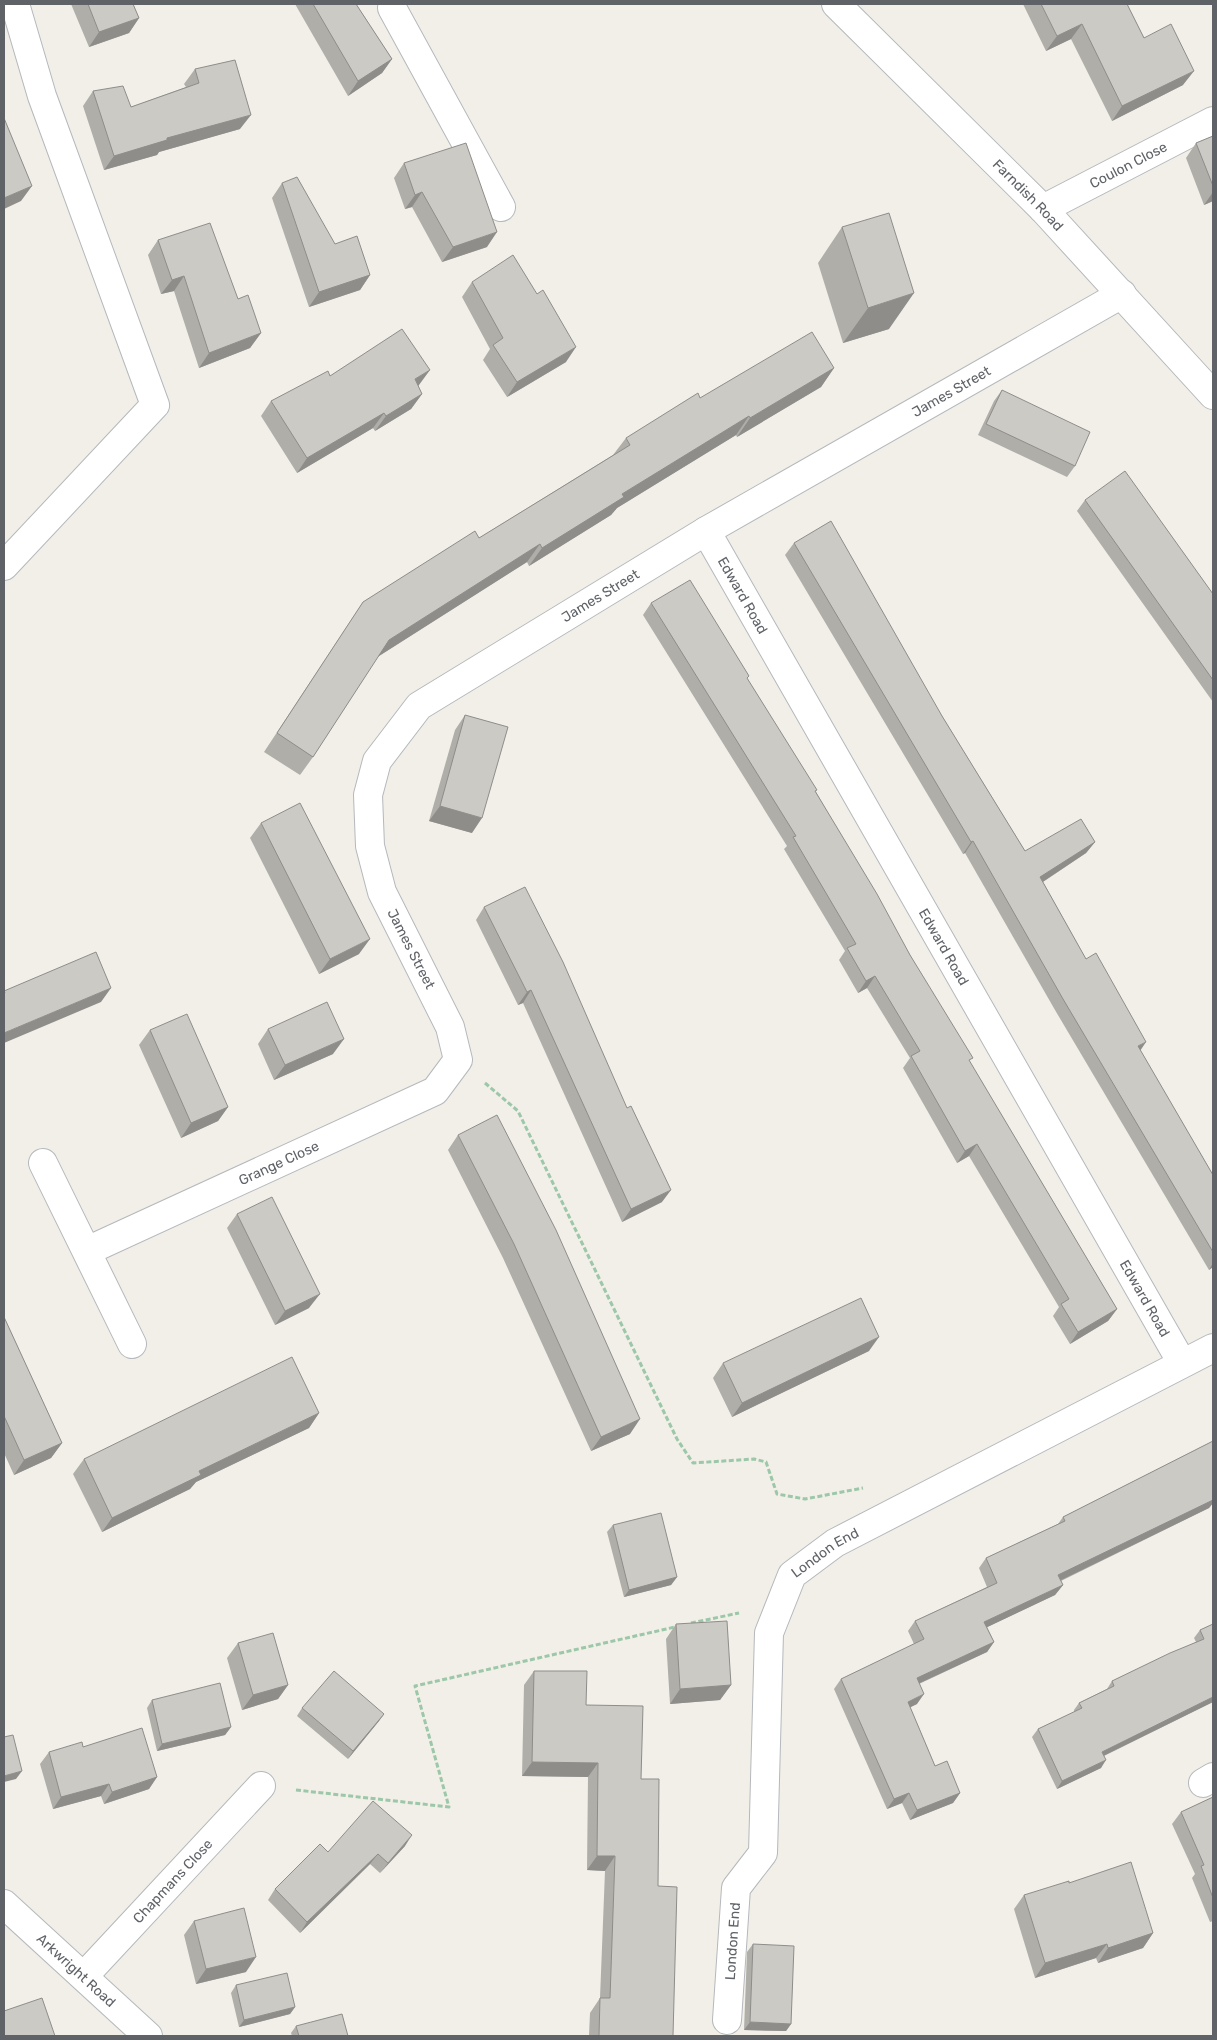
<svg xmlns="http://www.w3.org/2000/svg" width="1217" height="2040" font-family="Rubik,sans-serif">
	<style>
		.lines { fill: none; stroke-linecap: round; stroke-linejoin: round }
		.street-casing { stroke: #b5b8bc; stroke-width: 30 }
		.path { stroke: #9cc7a9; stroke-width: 3; stroke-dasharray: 5 2.5; stroke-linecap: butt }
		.street { stroke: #fff; stroke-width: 28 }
		.wall { fill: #afaea9 }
		.shaded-wall { fill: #8f8d8a }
		.building { fill: #cccac5; stroke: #8f8d8a }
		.labels { text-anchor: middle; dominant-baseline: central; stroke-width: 4.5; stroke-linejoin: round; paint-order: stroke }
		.street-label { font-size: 14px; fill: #5f6368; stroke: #fff }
	</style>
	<rect width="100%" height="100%" fill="#f1efe8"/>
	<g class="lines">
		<!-- street casing -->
		<g class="street-casing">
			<g id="street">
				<path id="s1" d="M836,4L1043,209L1213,395"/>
				<path d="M392,8L501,207"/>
				<path id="s2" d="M1043,209L1213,121"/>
				<path id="s3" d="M706,531L1182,1363"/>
				<path d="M4,566L155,405L42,96L15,4"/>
				<path d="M43,1163L132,1344"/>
				<path id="s4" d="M87,1251L435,1091L458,1060L450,1027L382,892L370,846L368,795L377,761L419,706L706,531L1122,294"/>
				<path d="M1203,1783L1213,1777"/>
				<path id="s5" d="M4,1904L148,2036"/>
				<path id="s6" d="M84,1976L261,1786"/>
				<path id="s7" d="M727,2020L736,1888L763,1853L769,1633L792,1575L835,1543L1213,1348"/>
			</g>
		</g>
		<!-- path -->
		<path class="path" d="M485,1083L518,1111L677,1439L693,1463L754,1459L766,1462L777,1494L805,1499L863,1488
			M691,1623L739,1613
			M296,1790L449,1807L415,1686L675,1627"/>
		<!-- street -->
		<use href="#street" class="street"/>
	</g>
	<!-- wall -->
	<path class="wall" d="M71,4H133L139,18L129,33L89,47Z
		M295,4H356L392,59L382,73L348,96Z
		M1023,4H1127L1144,38L1183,85L1112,121L1071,39L1046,51Z
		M195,69L240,129L159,152L157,155L104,170L83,106L93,91L131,107L186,87L184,84Z
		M1213,136V201L1204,205L1186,158L1196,143Z
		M404,163L487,247L442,262L412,207L405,209L394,178Z
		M282,183L335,244L370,275L360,290L309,307L272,198Z
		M842,227L889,329L843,343L818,263Z
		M158,240L238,299L261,333L250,348L199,368L174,291L161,294L148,255Z
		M472,282L566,362L507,397L483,360L490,349L462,297Z
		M834,368L821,387L737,437L736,435L617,508L611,515L529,566L527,562L377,657L313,757L300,775L264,752L363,602L479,538L613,455L626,438L700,398Z
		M330,376L419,385L418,386L422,394L411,409L375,431L373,428L297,473L261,416L271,401Z
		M1002,390L1075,466L1067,477L978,435L994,401Z
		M1085,500L1213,594V702L1077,511Z
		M794,543L942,716L1025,851L1095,842L1086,853L1043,882L1086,959L1213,1175V1267L1209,1270L1055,1010L965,853L963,854L785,555Z
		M651,603L747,678L816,792L910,955L970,1062L1117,1309L1108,1321L1070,1344L1053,1316L1059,1307L969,1156L957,1163L903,1068L910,1058L867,988L858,993L839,960L845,951L784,849L787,846L643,615Z
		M465,715L472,833L429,821L455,730Z
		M261,823L359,954L319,974L250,838Z
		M484,907L662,1202L622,1222L523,1003L518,1005L476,920Z
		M268,1029L333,1054L274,1080L258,1044Z
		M150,1030L228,1107L218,1121L181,1138L139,1045Z
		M458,1135L630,1434L591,1451L503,1258L448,1150Z
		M237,1214L309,1308L275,1325L227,1228Z
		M4,1317L62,1443L51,1458L14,1475L4,1453Z
		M869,1351L732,1417L713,1378L723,1363Z
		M319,1413L309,1428L196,1482L190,1489L102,1532L73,1474L84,1459Z
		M1213,1441V1503L1209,1508L1061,1581L1063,1585L1055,1595L987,1627L994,1642L987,1652L919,1684L917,1704L910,1707L935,1766L960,1793L953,1803L910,1820L902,1803L887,1809L834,1689L841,1679L914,1644L908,1631L915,1621L987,1587L979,1568L986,1558L1058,1524L1063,1517Z
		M613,1525L677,1577L671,1585L624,1597L607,1532Z
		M676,1624L731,1685L720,1700L670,1704L666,1639Z
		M1213,1624V1702L1104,1756L1101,1768L1057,1789L1032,1737L1038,1729L1074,1712V1710L1079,1703L1107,1689L1112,1681L1196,1642L1194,1638L1200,1630Z
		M238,1643L288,1685L278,1699L242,1710L227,1658Z
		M534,1671L586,1705L641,1779L658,1886L673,2036H589L590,2013L600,1998L605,1871L587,1870L588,1777L522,1776L524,1685Z
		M152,1700L231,1727L225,1735L157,1751L147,1708Z
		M302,1708L384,1714L379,1721L348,1759L297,1716Z
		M83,1747L157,1777L149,1789L104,1804L101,1796L53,1809L40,1764L49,1752Z
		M1213,1797V1921L1210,1922L1192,1878L1195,1874L1172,1824L1181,1812Z
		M405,1846L380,1873L370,1864L300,1933L268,1900L275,1889L328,1852Z
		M1069,1883L1153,1933L1143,1948L1098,1963L1096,1958L1035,1978L1014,1909L1024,1895Z
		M194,1921L246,1972L196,1984L184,1935Z
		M753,1944L791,2024L786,2031L744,2030L747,1952Z
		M236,1985L295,2007L290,2014L239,2027L231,1993Z
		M296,2026L348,2036H292L291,2033Z"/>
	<!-- shaded-wall -->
	<path class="shaded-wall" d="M139,18L129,33L89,47L99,32Z
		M1082,24L1071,39L1046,51L1057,36Z
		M392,59L382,73L348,96L358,81Z
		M1194,71L1183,85L1112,121L1122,106Z
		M251,115L240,129L159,152L157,155L104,170L114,156L167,138Z
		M32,186L21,201L4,209V198Z
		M422,192L412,207L405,209L415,195Z
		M1213,192V201L1204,205Z
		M497,232L487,247L442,262L453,247Z
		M370,275L360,290L309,307L319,292Z
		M184,276L174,291L161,294L172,280Z
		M914,293L889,329L843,343L868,308Z
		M261,333L250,348L199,368L209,353Z
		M576,347L566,362L507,397L517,382Z
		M834,368L821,387L737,437L750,418Z
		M430,370L419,385L405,394L415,379Z
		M422,394L411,409L375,431L386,416Z
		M384,413L373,428L297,473L307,458Z
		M749,416L736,435L617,508L611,515L529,566L542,548L622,494Z
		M540,544L527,562L376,658L389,640Z
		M440,806L482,818L472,833L429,821Z
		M973,841L965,853L963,854L971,842Z
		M1095,842L1086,853L1032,889L1040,877Z
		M370,939L359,954L319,974L330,959Z
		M875,976L867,988L858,993L866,981Z
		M111,988L101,1002L4,1043V1033Z
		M531,990L523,1003L518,1005L527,992Z
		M344,1039L333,1054L274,1080L285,1065Z
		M1146,1042L1138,1054V1046Z
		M228,1107L218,1121L181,1138L191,1123Z
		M977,1144L969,1156L957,1163L965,1151Z
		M671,1190L662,1202L622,1222L631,1209Z
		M1213,1263V1267L1209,1270Z
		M320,1294L309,1308L275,1325L285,1311Z
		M1117,1309L1108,1321L1070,1344L1078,1332Z
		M879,1337L869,1351L732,1417L742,1403Z
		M319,1413L309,1428L196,1482L190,1489L102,1532L112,1518L199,1471Z
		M640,1419L630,1434L591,1451L601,1437Z
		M62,1443L51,1458L14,1475L24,1460Z
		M1213,1498V1503L1209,1508L1051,1585L1058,1575Z
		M677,1577L671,1585L624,1597L629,1590Z
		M1063,1585L1055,1595L977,1632L984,1622Z
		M994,1642L987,1652L909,1688L917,1678Z
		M288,1685L278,1699L242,1710L253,1695Z
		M731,1685L720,1700L670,1704L680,1689Z
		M924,1694L917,1704L901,1712L908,1702Z
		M1213,1697V1702L1097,1759L1102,1752Z
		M384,1714L379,1721L348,1759L353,1751Z
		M231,1727L225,1735L157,1751L162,1744Z
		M1106,1760L1101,1768L1057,1789L1062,1781Z
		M532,1762L598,1763L588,1777L522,1776Z
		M22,1771L16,1779L4,1782V1776Z
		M157,1777L149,1789L104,1804L112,1792Z
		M109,1784L101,1796L53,1809L61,1797Z
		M909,1793L902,1803L887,1809L894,1799Z
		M960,1793L953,1803L910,1820L917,1810Z
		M412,1835L405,1846L380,1873L388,1863Z
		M378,1854L370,1864L300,1933L307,1922Z
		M597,1856H615L605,1871L587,1870Z
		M1153,1933L1143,1948L1098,1963L1108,1948Z
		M1107,1944L1096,1958L1035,1978L1045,1963Z
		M256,1957L246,1972L196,1984L206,1969Z
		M295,2007L290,2014L239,2027L244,2020Z
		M750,2022L791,2024L786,2031L744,2030Z"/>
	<!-- building -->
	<path class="building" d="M88,4H133L139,18L99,32Z
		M313,4H356L392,59L358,81Z
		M1041,4H1127L1144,38L1171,24L1194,71L1122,106L1082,24L1057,36Z
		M235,60L251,115L167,138V140L114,156L93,91L123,86L131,107L199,83L195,69Z
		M4,118L32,186L4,198Z
		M1213,136V186L1196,143Z
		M466,143L497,232L453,247L422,192L415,195L404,163Z
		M297,177L335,244L357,236L370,275L319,292L282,183Z
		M889,213L914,293L868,308L842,227Z
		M210,223L238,299L248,295L261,333L209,353L184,276L172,280L158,240Z
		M513,255L537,294L543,290L576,347L517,382L493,345L503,338L472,282Z
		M402,329L430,370L415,379L422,394L386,416L384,413L307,458L271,401L328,371L330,376Z
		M812,332L834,368L750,418L749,416L622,494L624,497L542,548L540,544L389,640L313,757L277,733L363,602L475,531L479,538L562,487L630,445L626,438L698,393L700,398Z
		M1002,390L1090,432L1075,466L986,424Z
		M1125,471L1213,594V680L1085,500Z
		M831,521L942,716L1025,851L1081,819L1095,842L1040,877L1086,959L1096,953L1146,1042L1138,1046L1213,1175V1252L1063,999L973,841L971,842L794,543Z
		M690,580L749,676L747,678L817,790L815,791L877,894L910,955L973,1058L969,1060L1117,1309L1078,1332L1061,1304L1069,1299L977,1144L965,1151L911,1056L920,1051L875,976L866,981L847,948L856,944L793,837L796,836L651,603Z
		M465,715L508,727L482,818L440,806Z
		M300,803L370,939L330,959L261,823Z
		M525,887L563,962L627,1108L631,1106L671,1190L631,1209L531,990L527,992L484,907Z
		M96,952L111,988L4,1033V994L5,993L4,991Z
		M327,1002L344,1039L285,1065L268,1029Z
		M187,1014L228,1107L191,1123L150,1030Z
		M497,1115L556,1230L640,1419L601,1437L514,1244L458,1135Z
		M272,1197L320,1294L285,1311L237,1214Z
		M861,1298L879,1337L742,1403L723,1363Z
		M4,1317L62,1443L24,1460L4,1416Z
		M292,1357L319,1413L199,1471L201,1475L112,1518L84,1459Z
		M1213,1441V1500L1058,1575L1063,1585L984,1622L994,1642L917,1678L924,1694L908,1702L935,1766L947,1761L960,1793L917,1810L909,1793L894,1799L841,1679L924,1639L915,1621L997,1583L986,1558L1065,1521L1063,1517Z
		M661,1513L677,1577L629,1590L613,1525Z
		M727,1621L731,1685L680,1689L676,1624Z
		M1213,1624V1697L1102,1752L1106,1760L1062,1781L1038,1729L1082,1708L1079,1703L1114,1686L1112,1681L1170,1653L1204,1639L1200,1630Z
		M273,1633L288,1685L253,1695L238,1643Z
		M334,1671L384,1714L353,1751L302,1708Z
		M534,1671H587L586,1705L643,1706L641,1779H659L658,1886L677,1887L673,2036H599L600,1998H610L615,1856H597L598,1763L532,1762Z
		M220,1683L231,1727L162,1744L152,1700Z
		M142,1728L157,1777L112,1792L109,1784L61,1797L49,1752L82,1742L83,1747Z
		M13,1735L22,1771L4,1776V1737Z
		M1213,1797V1898L1201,1866L1204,1865L1181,1812Z
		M373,1801L412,1835L388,1863L378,1854L307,1922L275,1889L320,1844L328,1852Z
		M1131,1862L1153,1933L1108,1948L1107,1944L1045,1963L1024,1895L1069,1881V1883Z
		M244,1908L256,1957L206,1969L194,1921Z
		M753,1944L794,1946L791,2024L750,2022Z
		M287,1973L295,2007L244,2020L236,1985Z
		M42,1998L55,2036H4V2011Z
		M342,2014L348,2036H299L296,2026Z"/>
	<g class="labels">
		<!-- street labels -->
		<g class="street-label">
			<text stroke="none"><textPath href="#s2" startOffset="96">Coulon Close</textPath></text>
			<text stroke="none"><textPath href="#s1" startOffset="271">Farndish Road</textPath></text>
			<text stroke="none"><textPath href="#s4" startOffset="1428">James Street</textPath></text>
			<text stroke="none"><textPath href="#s4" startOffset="1022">James Street</textPath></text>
			<text stroke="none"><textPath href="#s3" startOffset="74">Edward Road</textPath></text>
			<text stroke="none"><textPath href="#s3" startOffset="479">Edward Road</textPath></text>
			<text transform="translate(411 949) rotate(63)">James Street</text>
			<text stroke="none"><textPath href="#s4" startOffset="211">Grange Close</textPath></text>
			<text stroke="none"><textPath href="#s3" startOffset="884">Edward Road</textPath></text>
			<text stroke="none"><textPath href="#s7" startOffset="499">London End</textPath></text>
			<text stroke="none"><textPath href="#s6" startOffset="130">Chapmans Close</textPath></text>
			<text stroke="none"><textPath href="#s7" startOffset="79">London End</textPath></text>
			<text stroke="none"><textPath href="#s5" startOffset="98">Arkwright Road</textPath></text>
		</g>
	</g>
	<!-- border -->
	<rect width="1217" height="2040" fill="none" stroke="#5f6368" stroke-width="10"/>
</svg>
